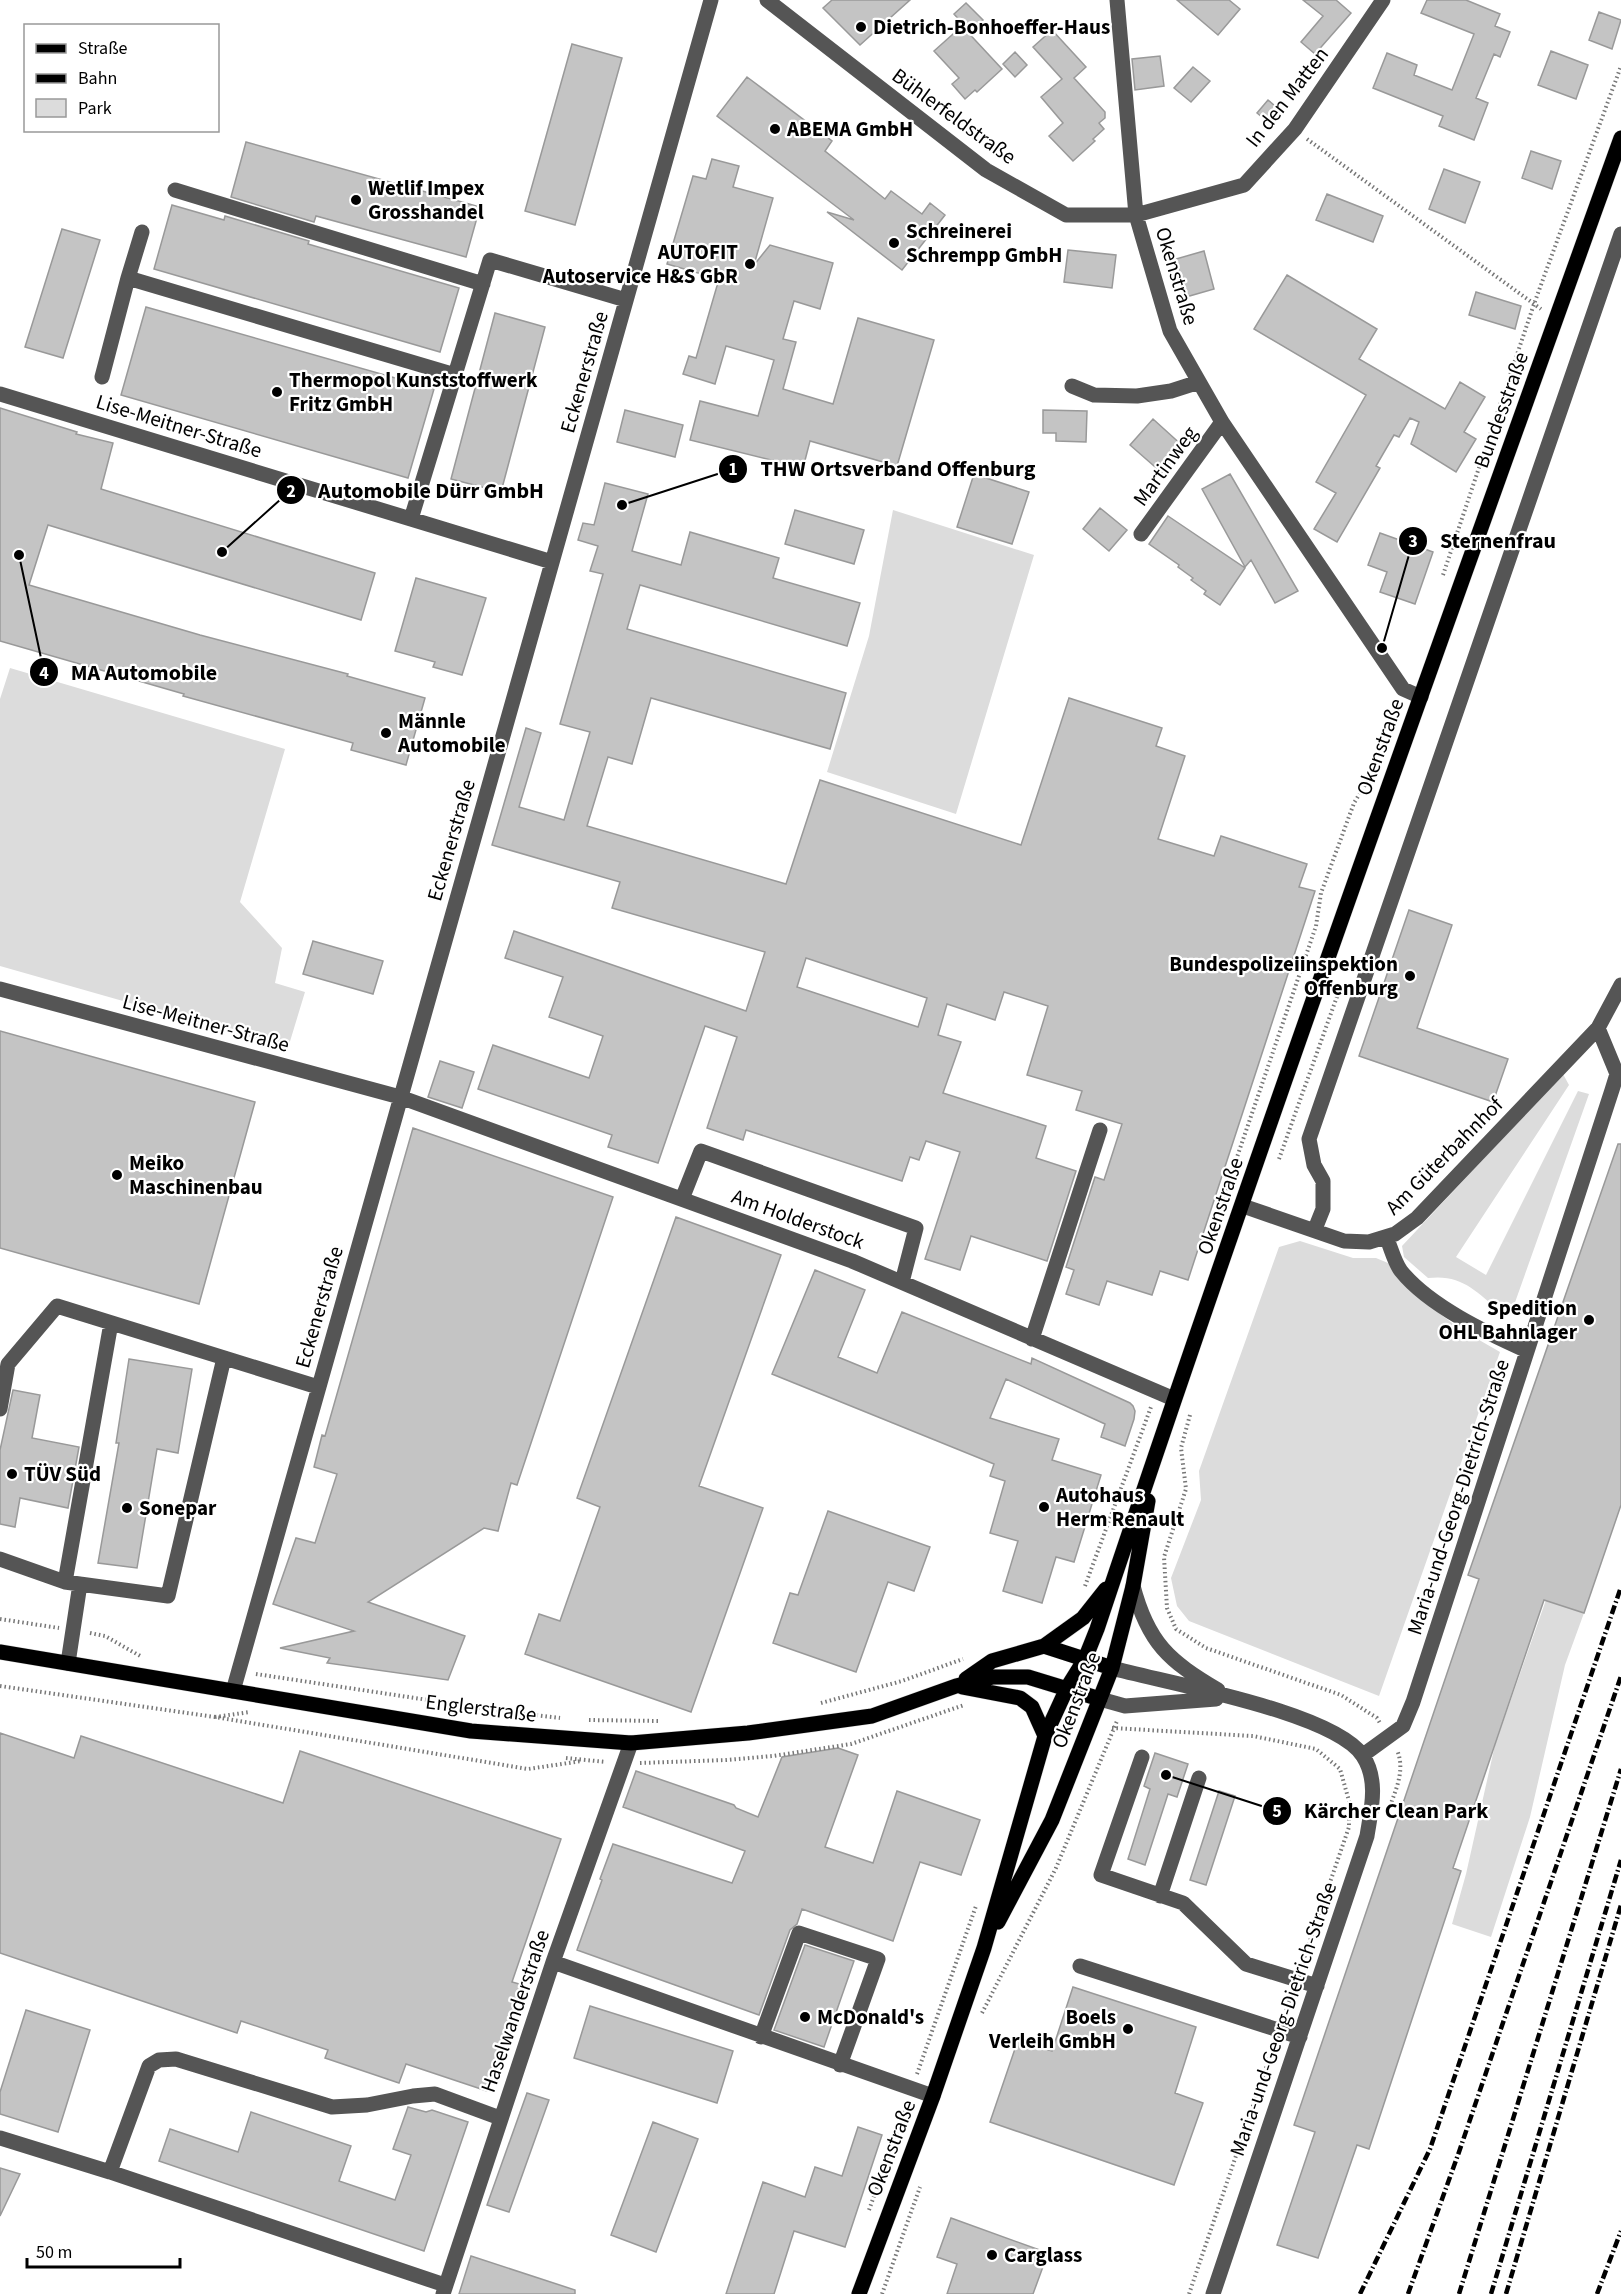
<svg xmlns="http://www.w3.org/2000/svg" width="1621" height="2294" font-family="'Source Sans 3',sans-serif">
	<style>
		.green { fill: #dcdcdc }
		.building { fill: #c4c4c4; stroke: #999; stroke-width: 1.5; fill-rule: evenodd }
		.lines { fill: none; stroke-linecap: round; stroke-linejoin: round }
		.major-casing { stroke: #dbdbdb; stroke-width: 16 }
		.path { stroke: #777; stroke-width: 4; stroke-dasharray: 1.5 3; stroke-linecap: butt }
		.minor { stroke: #555; stroke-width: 15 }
		.major { stroke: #000; stroke-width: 15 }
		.rail { stroke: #000; stroke-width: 4.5; stroke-dasharray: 9 3 1.5 3; stroke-linecap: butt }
		.poi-dot { fill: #000; stroke: #fff; stroke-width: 2 }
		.labels { text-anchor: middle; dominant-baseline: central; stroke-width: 4.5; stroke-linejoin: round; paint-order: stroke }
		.poi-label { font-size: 21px; font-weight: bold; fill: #000; stroke: #fff; text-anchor: start }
		.street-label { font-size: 21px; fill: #000; stroke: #fff }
		.leader { fill: none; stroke: #000; stroke-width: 2 }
		.callout-dot { fill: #000; stroke: #fff; stroke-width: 2 }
		.mark-label { font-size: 18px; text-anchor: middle; font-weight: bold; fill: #fff }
		.callout-label { font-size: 22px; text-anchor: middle; font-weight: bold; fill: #000; stroke: #fff; stroke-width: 4.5; stroke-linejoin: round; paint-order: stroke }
	</style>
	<rect width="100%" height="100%" fill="#fff"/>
	<!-- green -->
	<path class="green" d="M893,510L1034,555L956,814L827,772L869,636Z
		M10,668L285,749L240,902L282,948L275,983L305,992L288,1048L0,966V699Z
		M1563,1074L1569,1085L1456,1257L1486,1275L1578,1091L1589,1094L1513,1308L1500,1311C1475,1291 1462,1274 1428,1278L1404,1257L1402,1246Z
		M1300,1241L1353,1258H1376L1388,1263L1415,1295L1460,1329L1500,1352L1379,1696L1189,1621L1177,1606L1171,1578L1201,1500L1199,1471L1279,1247Z
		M1546,1600L1584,1613L1565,1665L1530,1817L1491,1937L1452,1924L1466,1874L1495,1745Z"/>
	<!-- building -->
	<path class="building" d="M832,0H910L860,45L823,8Z
		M1177,0H1229L1240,9L1218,35Z
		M1303,0H1336L1351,13L1315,54L1301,42L1323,16Z
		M1427,0H1466L1500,14L1495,26L1510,32L1500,57L1494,54L1476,98L1488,103L1474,140L1439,126L1443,116L1373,88L1387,53L1417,65L1414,75L1452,90L1474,34L1421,13Z
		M966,3L983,20L970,32L954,14Z
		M1599,12L1621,20L1612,49L1589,40Z
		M962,26L1002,69L977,92L975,90L965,99L952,84L959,78L934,51Z
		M1052,30L1086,67L1074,78L1105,112V118L1099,123L1104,129L1093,139L1095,141L1073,161L1049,136L1063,123L1041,97L1062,79L1033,47Z
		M572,44L622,58L575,225L525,211Z
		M1551,51L1588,65L1576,99L1538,85Z
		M1015,52L1027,65L1015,77L1003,64Z
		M1160,56L1164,86L1135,90L1132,59Z
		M1193,67L1210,81L1191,102L1174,88Z
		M747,77L832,141L825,151L885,199L891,191L922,214L930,203L945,215L902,270L827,212L854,220L717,116Z
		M1268,100L1280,110L1269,123L1257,113Z
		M246,142L480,207L466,257L316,216L314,222L231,197Z
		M1531,151L1561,161L1552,189L1522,178Z
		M712,159L739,166L733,187L773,198L754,265L770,245L833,263L820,309L794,301L783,339L796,342L783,389L833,404L858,318L934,340L897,466L810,441L803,468L690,440L700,401L758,416L774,360L726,346L715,384L683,374L689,356L696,358L719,279L667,264L693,176L706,179Z
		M1444,169L1480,182L1465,223L1429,209Z
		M1327,194L1383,216L1373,242L1316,220Z
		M172,205L224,220L225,216L309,241L308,244L459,288L440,352L154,269Z
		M62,229L100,240L63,358L25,347Z
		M1068,250L1116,255L1112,288L1064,282Z
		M1204,251L1214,289L1186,297L1176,259Z
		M1287,275L1377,329L1359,359L1445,409L1460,382L1485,397L1464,432L1476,439L1456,472L1411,444L1419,422L1410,418L1399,437L1394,435L1376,466L1380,468L1337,542L1314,529L1336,493L1316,482L1366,395L1254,329Z
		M1476,292L1521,306L1515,329L1469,315Z
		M146,307L434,389L408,478L121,395Z
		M495,313L545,327L501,492L451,479Z
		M0,408L77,432L76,434L113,443L101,489L375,573L361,620L48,525L29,585L200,635L348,674L347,676L425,698L406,765L351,750L353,743L183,696L184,694L0,641Z
		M625,410L683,425L675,457L617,442Z
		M1043,410L1087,411L1086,442L1056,441V433H1043Z
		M1153,419L1185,448L1162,473L1130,445Z
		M974,474L1029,492L1012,544L957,527Z
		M1230,474L1298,591L1275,603L1251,560L1245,567L1202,489Z
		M605,483L648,494L632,551L681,565L690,532L779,558L773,578L860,603L847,646L640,585L627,629L846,693L830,749L651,698L632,764L608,757L587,826L786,884L820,780L1021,845L1069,698L1162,728L1156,746L1185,756L1158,839L1214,856L1221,836L1307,864L1299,887L1315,891L1188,1280L1160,1271L1152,1295L1107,1281L1099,1305L1066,1294L1074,1270L1066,1267L1095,1177L1104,1180L1122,1124L1076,1110L1082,1091L1027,1075L1048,1006L1004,992L995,1020L947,1004L938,1035L961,1042L943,1093L1046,1126L1036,1158L1076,1171L1047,1261L971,1236L960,1270L925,1259L960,1152L926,1141L919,1160L910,1157L902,1181L746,1130L743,1140L707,1128L737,1037L705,1026L658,1163L608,1147L612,1135L478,1089L493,1045L589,1078L603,1036L549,1017L563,977L505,958L514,931L746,1011L765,952L612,908L620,882L492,845L526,728L541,733L519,807L564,820L590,732L560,724L603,574L590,571L598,546L578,540L583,523L594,525ZM806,958L927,998L918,1027L797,987Z
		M1100,508L1127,530L1109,551L1083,529Z
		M795,510L864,530L854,564L785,544Z
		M1168,516L1245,568L1220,605L1204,594L1206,591L1191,580L1193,578L1178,567L1179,565L1149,544Z
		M1380,533L1433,552L1415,604L1380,592L1387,572L1368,565Z
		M416,578L486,598L462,675L433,667L435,662L395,651Z
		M1409,910L1452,925L1417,1028L1508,1059L1493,1102L1359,1056Z
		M313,941L383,961L373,994L303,974Z
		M0,1031L255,1102L199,1304L0,1248Z
		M440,1061L474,1072L462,1108L428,1097Z
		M413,1128L613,1197L517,1485L511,1483L498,1531L484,1528L368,1602L465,1636L448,1680L327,1663L330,1658L280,1648L354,1631L273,1604L296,1538L315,1543L337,1474L314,1467L322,1435L325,1436Z
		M1618,1144H1621V1505L1584,1613L1544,1600L1453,1868L1461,1871L1369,2149L1357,2145L1318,2258L1277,2245L1315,2132L1294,2125L1479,1579L1468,1575Z
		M676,1217L781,1255L699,1486L763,1508L691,1712L525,1654L539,1614L560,1621L600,1507L577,1498Z
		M815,1270L865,1290L838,1357L877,1373L902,1312L1031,1364L1032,1358L1130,1403L1133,1406L1135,1411L1134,1419L1125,1446L1101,1437L1105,1424L1006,1379L990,1418L1059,1439L1052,1460L1101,1475L1074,1562L1056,1557L1042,1603L1003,1591L1018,1541L990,1533L1005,1481L990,1476L994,1464L772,1374Z
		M129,1359L192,1369L178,1453L157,1449L137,1568L98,1563L119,1443H116Z
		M13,1390L40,1395L32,1438L79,1447L68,1508L20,1498L15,1527L0,1524V1450Z
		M828,1511L930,1547L914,1591L888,1582L856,1672L773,1643L790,1593L798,1595Z
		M0,1733L74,1758L81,1736L283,1803L300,1751L561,1839L512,1982L523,1985L487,2091L406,2064L399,2083L325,2058L328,2050L241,2021L237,2033L0,1953Z
		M838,1748L858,1755L825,1847L873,1863L897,1791L980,1820L961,1875L920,1862L893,1941L802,1909L797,1924L790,1930L759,2015L577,1950L602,1880L600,1879L613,1844L732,1883L745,1851L623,1807L636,1771L734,1805L736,1808L758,1817L782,1757Z
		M1155,1753L1188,1764L1177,1797L1168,1794L1145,1865L1128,1859L1150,1789L1144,1786Z
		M1219,1791L1235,1796L1206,1885L1190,1880Z
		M805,1945L854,1961L824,2047L774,2030Z
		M1073,1987L1196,2027L1175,2093L1203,2103L1174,2185L990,2122L1018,2040L1052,2051Z
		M590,2006L733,2051L717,2103L574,2058Z
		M26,2010L90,2030L58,2132L0,2114V2092Z
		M527,2093L549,2100L509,2212L487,2205Z
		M408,2107L426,2112L432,2110L468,2122L424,2251L159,2161L170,2129L238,2152L251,2112L351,2146L339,2181L395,2200L411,2155L393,2149Z
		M653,2122L698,2139L656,2252L611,2235Z
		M858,2127L882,2135L845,2247L794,2231L774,2294H726L763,2182L805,2197L815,2167L842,2176Z
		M0,2168L20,2174L0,2216Z
		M951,2218L1048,2253L1033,2294H947L957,2264L937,2257Z
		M471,2256L575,2290V2294H459Z"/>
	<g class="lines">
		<!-- major casing -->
		<g class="major-casing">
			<path id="major" d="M1044,1646L1112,1668
				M0,1652L471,1731L631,1743L748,1733L872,1716L956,1686L993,1677H1028L1100,1699
				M966,1679L992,1661L1044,1646L1083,1618L1106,1589
				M962,1687L1020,1698L1032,1707L1045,1736
				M998,1922L1052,1820L1112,1668L1133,1586L1148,1501
				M859,2294L933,2096L984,1948L1045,1736L1067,1688L1085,1659L1097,1629C1264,1129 1443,633 1621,138"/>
		</g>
		<!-- path -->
		<path class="path" d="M1307,139L1541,309
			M1443,575L1534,304L1621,66
			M1279,1159L1339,991
			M1220,1207L1316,926L1321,893L1354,803L1375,769
			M1190,1415L1181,1448L1186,1489L1164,1557L1167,1608L1176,1629L1206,1648L1341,1695L1377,1718L1380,1723
			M1085,1586L1151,1407
			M0,1619L59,1628
			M90,1633L105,1636L142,1657
			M256,1674L501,1711L560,1718
			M0,1686L215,1717L528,1769L582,1761
			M821,1703L902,1681L963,1659
			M215,1717L250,1712
			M589,1720L659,1721
			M1112,1728L1253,1736L1316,1749L1340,1769L1349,1801V1827L1302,1964
			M566,1758L606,1762
			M640,1763L726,1760L773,1756L851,1744L964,1705
			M1390,1806C1397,1787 1405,1769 1397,1750
			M982,2013L1056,1868L1117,1721
			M1285,2015L1291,1996
			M917,2074L976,1906
			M869,2210L907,2104
			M882,2294L920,2187
			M1189,2294L1274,2044"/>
		<!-- minor -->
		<path class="minor" d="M767,0L986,170L1066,215H1136L1244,185L1295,129L1383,0
			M1117,0L1136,215L1170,331L1222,422L1403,689L1421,697
			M175,190L483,284
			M142,232L128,278L455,375
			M102,377L128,278
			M1072,386L1094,395L1137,396L1171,391L1199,382
			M0,394L552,562
			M411,519L490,260L626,300
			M1141,534L1222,422
			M0,989L400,1097L852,1261L1174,1399
			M682,1199L701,1151L916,1228L902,1282
			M1243,1206L1344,1241L1369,1242L1395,1234L1417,1218L1598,1028L1621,985
			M1315,1229L1323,1209V1181L1314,1165L1309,1139L1621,234
			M1386,1237C1391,1247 1394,1262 1401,1271C1429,1306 1487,1333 1527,1351
			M1032,1339L1100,1130
			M0,1409L8,1364L57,1306L318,1387
			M0,1559L65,1582L168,1596L224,1358
			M65,1582L111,1323
			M1133,1586C1148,1643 1169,1661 1218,1690
			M68,1663L80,1584
			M1112,1668C1166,1683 1334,1712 1363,1756C1379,1781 1371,1810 1367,1836L1213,2294
			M233,1691L711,0
			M1100,1699L1125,1706L1216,1699
			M1363,1755L1403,1726L1413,1702L1612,1090L1617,1074L1598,1028
			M1142,1757L1101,1875L1183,1903L1246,1964L1317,1986
			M1160,1896L1199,1778
			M553,1962L933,2096
			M1080,1966L1300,2037
			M761,2037L799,1933L878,1959L840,2065
			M0,2138L110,2172L445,2285
			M110,2172L149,2066L159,2060L176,2059L332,2107L367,2105L413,2096L435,2094L500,2118
			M443,2294L553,1962L631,1743"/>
		<!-- major -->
		<use href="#major" class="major"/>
		<!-- rail -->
		<path class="rail" d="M1360,2294L1430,2149L1621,1587
			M1408,2294L1459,2152L1621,1676
			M1459,2294L1621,1769
			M1491,2294L1621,1860
			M1506,2294L1621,1905
			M1597,2294L1621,2231"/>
	</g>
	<!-- markers -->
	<g class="poi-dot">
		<circle cx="861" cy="27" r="6"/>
		<circle cx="775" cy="129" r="6"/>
		<circle cx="356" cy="200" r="6"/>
		<circle cx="894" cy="243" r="6"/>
		<circle cx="750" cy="264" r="6"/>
		<circle cx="277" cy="392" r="6"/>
		<circle cx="386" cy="733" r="6"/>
		<circle cx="1410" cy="976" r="6"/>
		<circle cx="117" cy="1175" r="6"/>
		<circle cx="1589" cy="1320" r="6"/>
		<circle cx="12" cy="1474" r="6"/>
		<circle cx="1044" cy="1507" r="6"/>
		<circle cx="127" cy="1508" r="6"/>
		<circle cx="805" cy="2017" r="6"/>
		<circle cx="1128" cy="2029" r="6"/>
		<circle cx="992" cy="2255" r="6"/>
	</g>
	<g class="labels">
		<!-- poi labels -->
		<g class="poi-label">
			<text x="873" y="27">Dietrich-Bonhoeffer-Haus</text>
			<text x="787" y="129">ABEMA GmbH</text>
			<text x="368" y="188">Wetlif Impex<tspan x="368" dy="24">Grosshandel</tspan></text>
			<text x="906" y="231">Schreinerei<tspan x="906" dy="24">Schrempp GmbH</tspan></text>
			<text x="738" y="252" text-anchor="end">AUTOFIT<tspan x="738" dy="24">Autoservice H&amp;S GbR</tspan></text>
			<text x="289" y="380">Thermopol Kunststoffwerk<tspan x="289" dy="24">Fritz GmbH</tspan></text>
			<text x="398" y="721">Männle<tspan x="398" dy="24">Automobile</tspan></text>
			<text x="1398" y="964" text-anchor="end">Bundespolizeiinspektion<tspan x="1398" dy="24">Offenburg</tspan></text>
			<text x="129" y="1163">Meiko<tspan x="129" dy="24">Maschinenbau</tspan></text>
			<text x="1577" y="1308" text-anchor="end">Spedition<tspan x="1577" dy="24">OHL Bahnlager</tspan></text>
			<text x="24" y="1474">TÜV Süd</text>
			<text x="1056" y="1495">Autohaus<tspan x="1056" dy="24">Herm Renault</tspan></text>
			<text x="139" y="1508">Sonepar</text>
			<text x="817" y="2017">McDonald's</text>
			<text x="1116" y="2017" text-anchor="end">Boels<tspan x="1116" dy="24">Verleih GmbH</tspan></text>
			<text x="1004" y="2255">Carglass</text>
		</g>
		<!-- street labels -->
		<g class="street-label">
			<text transform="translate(1287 97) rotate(-52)">In den Matten</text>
			<text transform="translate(954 116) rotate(36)">Bühlerfeldstraße</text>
			<text transform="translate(1177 276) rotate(73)">Okenstraße</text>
			<text transform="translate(584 372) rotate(-74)">Eckenerstraße</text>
			<text transform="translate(1501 410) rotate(-70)">Bundesstraße</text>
			<text transform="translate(179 426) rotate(17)">Lise-Meitner-Straße</text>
			<text transform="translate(1165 466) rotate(-54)">Martinweg</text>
			<text transform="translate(1380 747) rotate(-70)">Okenstraße</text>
			<text transform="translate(451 840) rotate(-74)">Eckenerstraße</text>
			<text transform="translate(206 1023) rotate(15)">Lise-Meitner-Straße</text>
			<text transform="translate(1444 1156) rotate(-45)">Am Güterbahnhof</text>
			<text transform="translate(1220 1206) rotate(-71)">Okenstraße</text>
			<text transform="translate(798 1219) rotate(20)">Am Holderstock</text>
			<text transform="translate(319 1307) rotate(-74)">Eckenerstraße</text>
			<text transform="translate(1458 1497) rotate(-72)">Maria-und-Georg-Dietrich-Straße</text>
			<text transform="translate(1076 1700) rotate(-69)">Okenstraße</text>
			<text transform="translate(481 1708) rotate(7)">Englerstraße</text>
			<text transform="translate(515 2011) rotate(-71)">Haselwanderstraße</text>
			<text transform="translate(1283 2019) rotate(-71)">Maria-und-Georg-Dietrich-Straße</text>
			<text transform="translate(891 2148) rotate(-69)">Okenstraße</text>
		</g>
	</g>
	<!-- callouts -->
	<path class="leader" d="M622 505L733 469M222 552L291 490M1382 648L1413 541M19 555L44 672M1166 1775L1277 1811"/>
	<g class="callout-dot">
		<circle cx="622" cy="505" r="6"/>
		<circle cx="222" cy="552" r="6"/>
		<circle cx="1382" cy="648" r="6"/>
		<circle cx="19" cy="555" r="6"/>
		<circle cx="1166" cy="1775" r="6"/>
		<circle cx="733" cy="469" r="15"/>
		<circle cx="291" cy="490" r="15"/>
		<circle cx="1413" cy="541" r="15"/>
		<circle cx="44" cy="672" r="15"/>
		<circle cx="1277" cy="1811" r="15"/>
	</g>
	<g class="mark-label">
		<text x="733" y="475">1</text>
		<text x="291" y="497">2</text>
		<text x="1413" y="547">3</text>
		<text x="44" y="679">4</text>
		<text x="1277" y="1817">5</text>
	</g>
	<g class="callout-label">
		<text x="898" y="476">THW Ortsverband Offenburg</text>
		<text x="431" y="498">Automobile Dürr GmbH</text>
		<text x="1498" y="548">Sternenfrau</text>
		<text x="144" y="680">MA Automobile</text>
		<text x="1396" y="1818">Kärcher Clean Park</text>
	</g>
	<!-- legend -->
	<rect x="24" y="24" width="195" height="108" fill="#ffffff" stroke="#999999" stroke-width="1.5"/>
	<rect x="36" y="44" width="30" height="9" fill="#000000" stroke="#999999" stroke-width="1.5"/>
	<text x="78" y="54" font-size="18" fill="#000000">Straße</text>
	<rect x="36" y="74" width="30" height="9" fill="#000000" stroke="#999999" stroke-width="1.5"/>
	<text x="78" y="84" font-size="18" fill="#000000">Bahn</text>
	<rect x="36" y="99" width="30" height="18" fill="#dcdcdc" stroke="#999999" stroke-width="1.5"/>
	<text x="78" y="114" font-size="18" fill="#000000">Park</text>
	<!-- scale -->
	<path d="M27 2258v9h153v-9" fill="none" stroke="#000000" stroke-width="3"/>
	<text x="36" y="2258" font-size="18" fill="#000000" stroke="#ffffff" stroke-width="4.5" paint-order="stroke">50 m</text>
</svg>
